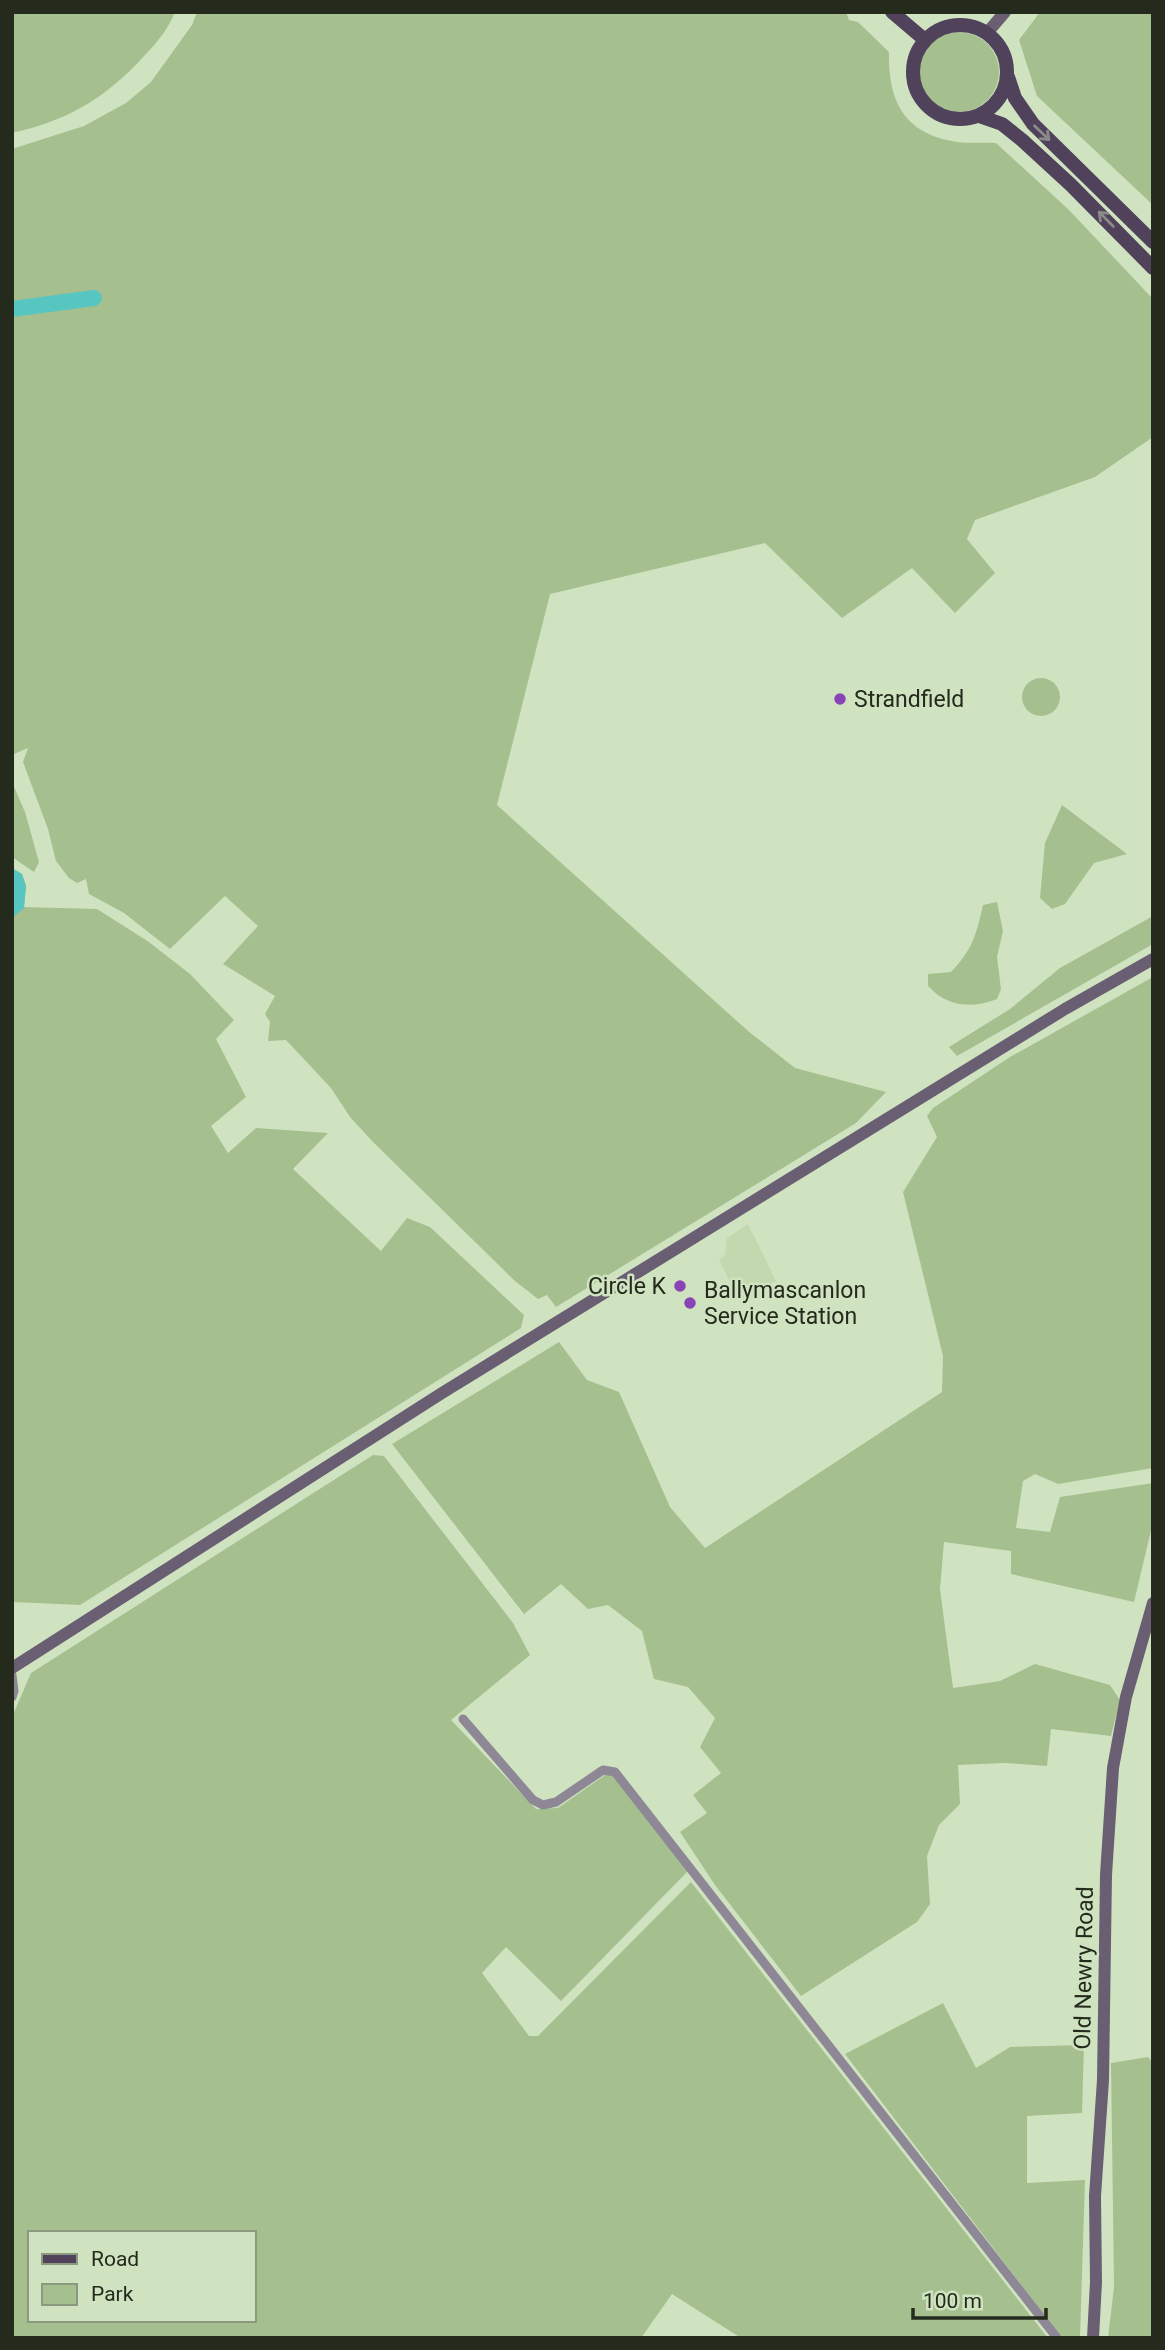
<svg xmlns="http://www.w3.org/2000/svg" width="1165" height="2350" font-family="Roboto,sans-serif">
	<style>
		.built { fill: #c2d8ae }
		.green { fill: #a6bf8f; fill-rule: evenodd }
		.water { fill: #57c6c0 }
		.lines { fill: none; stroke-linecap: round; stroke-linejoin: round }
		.river { stroke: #57c6c0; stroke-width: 16 }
		.minor { stroke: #8e8795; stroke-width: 9 }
		.secondary { stroke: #6a5e73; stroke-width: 12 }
		.primary { stroke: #50425a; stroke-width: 14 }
		.oneway { stroke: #8a8a88 }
		.poi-dot { fill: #8a43b6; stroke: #d0e3c0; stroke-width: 2.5 }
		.labels { text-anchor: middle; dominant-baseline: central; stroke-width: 5; stroke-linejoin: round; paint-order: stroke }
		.poi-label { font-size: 23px; fill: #242b1d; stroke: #d0e3c0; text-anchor: start }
		.street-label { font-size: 23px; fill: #242b1d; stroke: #d0e3c0 }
	</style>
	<rect width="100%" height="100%" fill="#d0e3c0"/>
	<!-- built -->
	<path class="built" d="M748,1224L776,1281L741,1304L719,1260L725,1255L727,1238Z"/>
	<!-- green -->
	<path class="green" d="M12,12H175C168,29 157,43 144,56C106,98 67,121 12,133Z
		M197,12H846L849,20L858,22L889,52C888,98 902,132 952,141C965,144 982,142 996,143L1069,210L1153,299V437L1095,477L975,520L967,539L995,573L955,613L912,568L842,618L765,543L550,594L497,805L748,1031L795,1068L886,1092L856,1123L556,1307L547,1295L538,1299L515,1281L372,1141L350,1117L331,1088L286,1040L268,1041L270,1022L265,1014L275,996L223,964L258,926L225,896L170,949L124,913L89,894L86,879L77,883L69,878L56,861L48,829L23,762L28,748L12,755V149L84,126L126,103L151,82L192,25Z
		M1040,12H1153V205L1037,96L1019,40Z
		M919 72a40 40 0 1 1 80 0a40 40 0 1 1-80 0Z
		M1022 697a19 19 0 1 1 38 0a19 19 0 1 1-38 0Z
		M12,782L25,812L39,862L34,872L12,857Z
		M1062,805L1127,854L1094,863L1065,904L1052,909L1040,898L1045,843Z
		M12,868L22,874L26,886L24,907L97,909L149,942L190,974L234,1020L216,1039L246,1097L211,1126L228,1153L256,1128L328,1133L293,1169L381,1251L407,1218L430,1227L524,1315L521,1328L80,1605L12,1602Z
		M997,902L1003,931L997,957L1001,989L997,999C972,1009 947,1007 928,986V974L951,972C973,949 976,935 983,905Z
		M1153,916V944L957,1056L949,1047L1010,1009L1060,968Z
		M1153,977V1468L1058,1484L1035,1474L1023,1481L1016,1528L1050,1532L1060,1497L1153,1483V1522L1134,1602L1011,1574V1551L944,1542L940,1589L953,1688L1000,1681L1035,1664L1110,1685L1120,1700L1111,1736L1051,1729L1047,1766L1006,1763L958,1765L960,1804L939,1825L927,1856L930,1904L917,1922L801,1996L715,1885L680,1832L707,1813L693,1795L721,1773L700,1747L715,1718L688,1687L654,1679L642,1631L608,1605L588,1609L561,1584L524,1614L392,1444L559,1342L587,1380L619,1392L670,1507L705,1548L942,1392L943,1356L903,1192L937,1137L927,1116L933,1108L1010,1057Z
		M373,1455L384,1456L513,1623L530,1655L451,1720L536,1809L558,1808L605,1775H612L688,1871L561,2001L506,1947L482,1973L529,2036H538L691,1882L1048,2338H741L672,2294L641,2338H12V1717L31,1673ZM30,2233H254V2320H30Z
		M943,2003L976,2068L1010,2047L1084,2045L1082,2113L1027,2116V2183L1085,2180L1080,2338H1062L845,2054Z
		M1148,2057L1153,2063V2338H1108L1114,2287L1111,2063Z"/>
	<!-- water -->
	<path class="water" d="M12,868L22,874L26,886L24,908L12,918Z"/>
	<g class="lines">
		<!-- river -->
		<path class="river" d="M12,309L94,298"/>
		<!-- minor -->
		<path class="minor" d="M12,1675L14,1691L12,1697
			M463,1719L533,1800L543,1805L556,1802L603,1770L615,1772L1057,2338"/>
		<!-- secondary -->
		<path class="secondary" d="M987,33L1005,12
			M12,1668L442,1393L1065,1009L1153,959
			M1093,2338L1096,2282L1095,2196L1103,2080L1106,1875L1113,1768L1126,1697L1153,1603"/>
		<!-- primary -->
		<path class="primary" d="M892,12L925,40
			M913 72a47 47 0 1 1 94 0a47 47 0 1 1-94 0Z
			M1008,77L1015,98L1033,124L1153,242
			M979,116L1002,124L1022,140L1071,185L1153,268"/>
	</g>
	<!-- one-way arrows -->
	<defs><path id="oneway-shaft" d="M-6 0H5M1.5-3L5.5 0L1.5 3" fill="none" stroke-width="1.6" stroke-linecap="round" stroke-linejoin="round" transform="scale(1.75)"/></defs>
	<g class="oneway">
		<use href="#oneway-shaft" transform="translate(1042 133) rotate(44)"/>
		<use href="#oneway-shaft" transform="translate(1106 219) rotate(-135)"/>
	</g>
	<!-- markers -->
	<g class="poi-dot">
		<circle cx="840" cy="699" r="7"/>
		<circle cx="680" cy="1286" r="7"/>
		<circle cx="690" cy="1303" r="7"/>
	</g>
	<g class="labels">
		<!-- poi labels -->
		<g class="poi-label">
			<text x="854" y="699">Strandfield</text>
			<text x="666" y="1286" text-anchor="end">Circle K</text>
			<text x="704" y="1290">Ballymascanlon<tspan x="704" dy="26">Service Station</tspan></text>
		</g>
		<!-- street labels -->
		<g class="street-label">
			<text transform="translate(1084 1968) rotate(-89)">Old Newry Road</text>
		</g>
	</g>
	<!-- border -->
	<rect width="1165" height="2350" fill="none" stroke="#242b1d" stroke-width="28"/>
	<!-- legend -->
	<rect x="28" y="2231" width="228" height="91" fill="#d0e3c0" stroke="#8b997f" stroke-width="2"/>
	<rect x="42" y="2254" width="35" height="10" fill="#50425a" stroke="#8b997f" stroke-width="2"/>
	<text x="91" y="2266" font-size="21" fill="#242b1d">Road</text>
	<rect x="42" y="2284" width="35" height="21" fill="#a6bf8f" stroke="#8b997f" stroke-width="2"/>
	<text x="91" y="2301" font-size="21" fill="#242b1d">Park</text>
	<!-- scale -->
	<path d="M913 2308v10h133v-10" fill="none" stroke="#242b1d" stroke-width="3.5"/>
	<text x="923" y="2308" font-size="21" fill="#242b1d" stroke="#d0e3c0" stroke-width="5" paint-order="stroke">100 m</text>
</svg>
